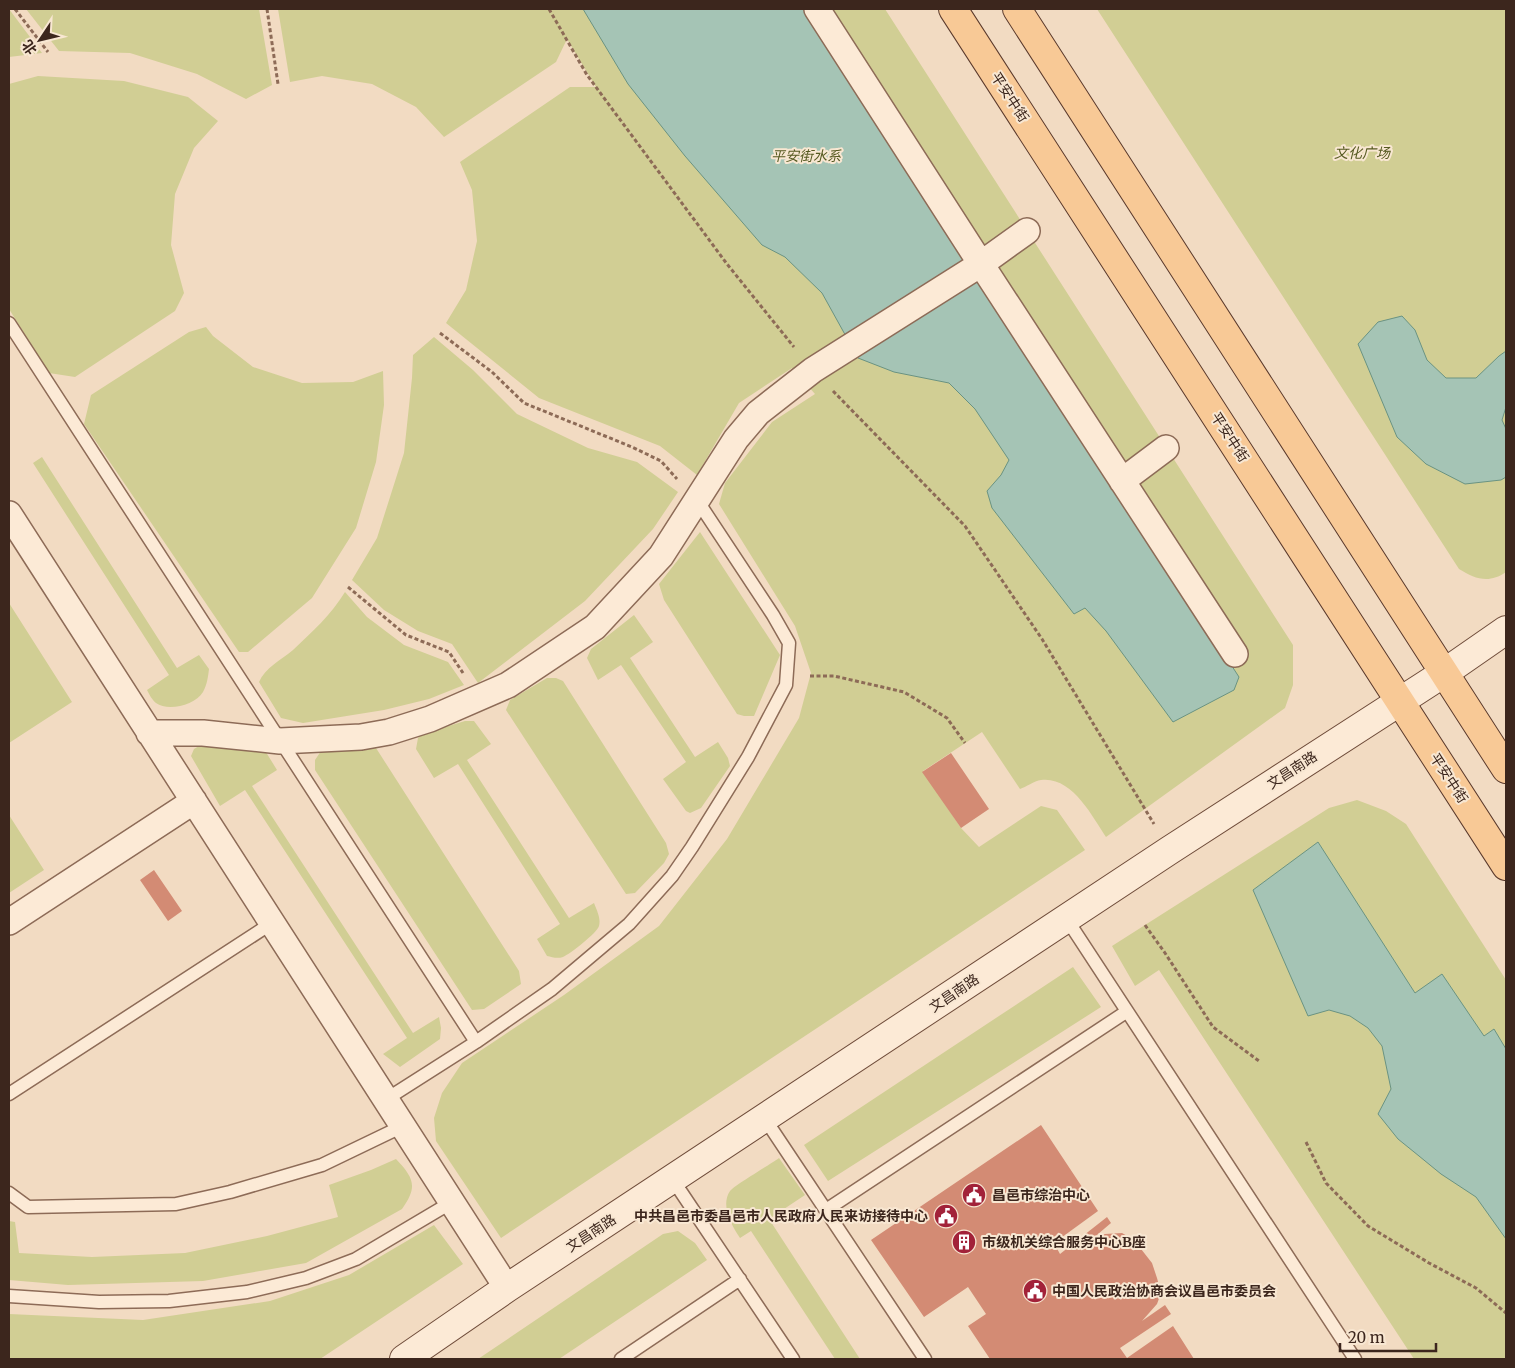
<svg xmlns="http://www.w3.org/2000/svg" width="1515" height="1368" font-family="Merriweather,'Noto Sans SC',serif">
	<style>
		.green { fill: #d1ce94 }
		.water { fill: #a5c4b5; stroke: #6a9382 }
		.building { fill: #d38b74 }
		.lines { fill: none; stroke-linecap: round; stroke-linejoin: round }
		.lane-casing { stroke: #8d6b57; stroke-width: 15 }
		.street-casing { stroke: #8d6b57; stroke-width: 28 }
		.secondary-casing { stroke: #6f4c3a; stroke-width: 30 }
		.primary-casing { stroke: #5b3a2c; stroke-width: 30 }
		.path { stroke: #8d6b57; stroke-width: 3; stroke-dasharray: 4 2.5; stroke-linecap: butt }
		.lane { stroke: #fcead6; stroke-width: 12 }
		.street { stroke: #fcead6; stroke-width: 25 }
		.secondary { stroke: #fcead6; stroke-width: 28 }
		.primary { stroke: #f8c996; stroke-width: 28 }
		.labels { text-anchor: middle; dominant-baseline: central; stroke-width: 4; stroke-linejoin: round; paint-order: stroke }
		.street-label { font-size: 14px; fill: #3c261d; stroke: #f8e7d2 }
		.park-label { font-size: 14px; font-style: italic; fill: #565a21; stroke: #f8e7d2 }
		.poi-label { font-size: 14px; font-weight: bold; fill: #3c261d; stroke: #f8e7d2; text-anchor: start }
	</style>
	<rect width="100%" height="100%" fill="#f2dbc2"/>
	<!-- green -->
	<path class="green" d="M9,9L42,53L9,57Z
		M26,9H259L272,85L246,99L197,74L130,53L59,51Z
		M278,9H885L1293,645V685L1285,708L1106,837C1092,816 1072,776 1041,780C1034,781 1026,787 1020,789L982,732L923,771L961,828L979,847L1041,806L1057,810L1085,850L501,1238L436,1141L434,1118L442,1093L462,1063L564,995L659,926L727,839L799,718L811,673L795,626L719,504L725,483L772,422L815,394L792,368L739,403L697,475L660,446L539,398L446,323L466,290L477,241L472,190L460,162L570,87H596L567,39L556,62L444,137L416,107L372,84L322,76L290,82Z
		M1097,9H1506V572C1489,584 1475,579 1459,569Z
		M38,76L124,81L188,97L218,121L194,148L175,194L171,245L184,293L175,311L75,377L49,373L9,309V84Z
		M206,327L213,336L253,367L302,383L353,382L383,371L384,405L376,462L356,528L312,598L248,652H239L84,424L91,395L189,332Z
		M434,337L473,370L517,414L588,448L637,462L678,492L653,529L585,601L478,683L452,644L418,631L384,610L352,580L377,538L404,453L412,378L413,355Z
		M42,457L177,668L199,655L209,669C208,677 207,685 203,692C195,705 168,712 156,703C152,700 149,694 147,690L169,675L33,463Z
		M700,532L780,655L754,716H744L737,714L664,600L659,584Z
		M345,592L367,617L404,645L448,662L464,685L429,699L384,710L303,723L281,718L259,682C265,668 281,660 293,650C312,632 331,615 345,592Z
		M9,603L72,702L9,743Z
		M634,615L653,642L630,658L695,757L718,742L728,758L730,766L701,808L690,813L686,811L663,779L686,762L621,665L598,680L587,658L591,649Z
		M547,678H556L563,681L666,843L669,854L664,863L635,893L626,894L506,710L510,700Z
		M465,721H474L491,744L467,760L569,918L594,903C597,911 601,918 599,926C597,933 570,954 563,957C557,959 552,957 547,956L537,939L560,924L458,764L434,778L416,749L418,738L422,734Z
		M199,746L264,749L277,770L252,786L413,1033L439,1017L441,1028L440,1039L400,1067L383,1054L407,1038L245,790L220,806L191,756L194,749Z
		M376,748L519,971L521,984L484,1009L472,1010L315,770V760L321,751Z
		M1357,800L1386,811L1406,824L1506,980V1359H1414L1159,970L1135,986L1112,946L1329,808Z
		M9,815L44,870L9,893Z
		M1073,967L1101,1007L828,1181L804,1145Z
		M779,1158L805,1195L769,1219L860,1359H835L751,1231L740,1238C732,1226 720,1206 730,1191C735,1185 771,1164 779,1158Z
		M396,1159C414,1178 418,1187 402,1209L306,1263L203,1281L68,1285L9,1280V1221L15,1222L19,1253L92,1257L185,1253L267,1236L338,1217L329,1185L371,1170Z
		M434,1225L463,1264L320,1359H9V1314L143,1320L270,1301L349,1275Z
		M678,1231L695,1243L707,1260L559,1359H478L663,1234Z"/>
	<!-- water -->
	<path class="water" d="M583,9H806L1239,677L1234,690L1173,722L1106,631L1085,608L1074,614L992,508L987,491L1001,475L1009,460L975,409L949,383L894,372L858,358L822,293L785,257L762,245L685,156L628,84Z
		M1402,316L1415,330L1427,360L1446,378H1476L1499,356L1506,351V407L1502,420L1506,429V477L1501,480L1465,484L1426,464L1397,437L1358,344L1378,322Z
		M1318,842L1415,993L1442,974L1484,1036L1494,1029L1506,1049V1239L1476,1197L1441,1174L1419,1156L1398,1139L1378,1114L1391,1089L1382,1046L1368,1028L1350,1016L1329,1010L1308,1016L1253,890Z"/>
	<!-- building -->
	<path class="building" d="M951,753L989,809L961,828L922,772Z
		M154,870L182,911L168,921L140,880Z
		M1041,1125L1098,1211L1054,1243L1060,1254L1107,1217L1111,1223L1091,1240L1105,1234L1122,1233L1134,1240L1152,1263L1157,1278L1161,1293L1157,1304L1142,1321L1165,1305L1171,1314L1120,1348L1127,1358L1173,1326L1194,1359H990L968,1326L986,1314L968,1287L924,1317L871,1240Z"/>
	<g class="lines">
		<!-- lane casing -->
		<g class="lane-casing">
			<path id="lane" d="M9,323L476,1042
				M1066,918L1355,1359
				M9,1094L272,923
				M385,1100L476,1042L552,989L629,924L672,876L692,847L748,757L786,685L789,643L773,615L697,500
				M765,1119L925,1359
				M673,1180L793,1359
				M9,1193L28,1207L176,1204L230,1192L322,1165L403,1126
				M826,1210L1126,1012
				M9,1296L99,1302L169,1301L247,1292L306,1278L356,1259L452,1202
				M621,1359L740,1279"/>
		</g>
		<!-- street casing -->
		<g class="street-casing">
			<path id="street" d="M817,9L981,264L1235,654
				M1122,481L1166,448
				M9,514L507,1288
				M149,733H203L280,741L361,737L389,732L430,719L508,685L595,627L661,556L736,439L758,413L813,370L981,264L1027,231
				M9,922L194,801"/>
		</g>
		<!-- secondary casing -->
		<g class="secondary-casing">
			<path id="secondary" d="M404,1359L507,1288L1170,850L1444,673L1506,630"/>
		</g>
		<!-- primary casing -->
		<g class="primary-casing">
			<path id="primary" d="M953,9L1506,866
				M1017,9L1506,769"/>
		</g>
		<!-- path -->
		<path class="path" d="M15,9L48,52
			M267,9L278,84
			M549,9L587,75L727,264L794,347
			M440,333L492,372L524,403L632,447L661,461L677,479
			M833,391L965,526L1042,639L1154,824
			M348,587L406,635L449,652L463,673
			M810,676H834L904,692L947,718L965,743
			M1145,925L1165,953L1213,1027L1259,1061
			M1306,1142L1326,1183L1368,1226L1429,1263L1476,1288L1506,1313"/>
		<!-- lane -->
		<use href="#lane" class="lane"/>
		<!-- street -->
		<use href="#street" class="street"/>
		<!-- secondary -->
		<use href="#secondary" class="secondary"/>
		<!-- primary -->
		<use href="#primary" class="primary"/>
	</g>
	<!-- icons -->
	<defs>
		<g id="civic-disc" transform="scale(1.25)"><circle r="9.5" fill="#a22239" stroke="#f8e7d2"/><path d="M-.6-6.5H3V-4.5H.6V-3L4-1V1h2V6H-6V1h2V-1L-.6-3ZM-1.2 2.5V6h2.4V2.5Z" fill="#fff"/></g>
		<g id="building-disc" transform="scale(1.25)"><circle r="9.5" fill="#a22239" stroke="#f8e7d2"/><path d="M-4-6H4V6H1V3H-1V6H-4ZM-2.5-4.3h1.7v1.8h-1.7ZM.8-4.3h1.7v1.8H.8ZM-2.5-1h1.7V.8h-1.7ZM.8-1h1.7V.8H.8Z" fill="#fff"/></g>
	</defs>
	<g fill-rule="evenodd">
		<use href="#civic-disc" x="974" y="1195"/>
		<use href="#civic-disc" x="946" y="1216"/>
		<use href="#building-disc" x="964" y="1242"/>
		<use href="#civic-disc" x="1035" y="1291"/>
	</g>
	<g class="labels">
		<!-- street labels -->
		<g class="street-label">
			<text transform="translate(1010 97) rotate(57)">平安中街</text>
			<text transform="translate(1230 437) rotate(57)">平安中街</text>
			<text transform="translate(1292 770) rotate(-33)">文昌南路</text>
			<text transform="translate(1449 778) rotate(57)">平安中街</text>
			<text transform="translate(954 993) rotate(-34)">文昌南路</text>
			<text transform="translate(591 1233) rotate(-33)">文昌南路</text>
		</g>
		<!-- park labels -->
		<g class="park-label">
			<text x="1362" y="153">文化广场</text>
			<text x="806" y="156">平安街水系</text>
		</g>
		<!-- poi labels -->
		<g class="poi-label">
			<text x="992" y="1195">昌邑市综治中心</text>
			<text x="928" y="1216" text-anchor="end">中共昌邑市委昌邑市人民政府人民来访接待中心</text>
			<text x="982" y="1242">市级机关综合服务中心B座</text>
			<text x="1052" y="1291">中国人民政治协商会议昌邑市委员会</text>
		</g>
	</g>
	<!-- border -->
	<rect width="1515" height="1368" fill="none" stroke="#3c261d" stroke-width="20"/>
	<!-- north arrow -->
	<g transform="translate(40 40) rotate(235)" stroke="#f8e7d2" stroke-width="4" paint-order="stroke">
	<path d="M0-4L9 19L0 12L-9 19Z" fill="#3c261d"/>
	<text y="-8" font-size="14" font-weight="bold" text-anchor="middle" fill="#3c261d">北</text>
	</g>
	<!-- scale -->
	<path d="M1340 1343v8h96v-8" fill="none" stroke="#3c261d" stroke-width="2.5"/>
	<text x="1348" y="1343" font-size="15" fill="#3c261d" stroke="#f8e7d2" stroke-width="4" paint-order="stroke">20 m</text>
</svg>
